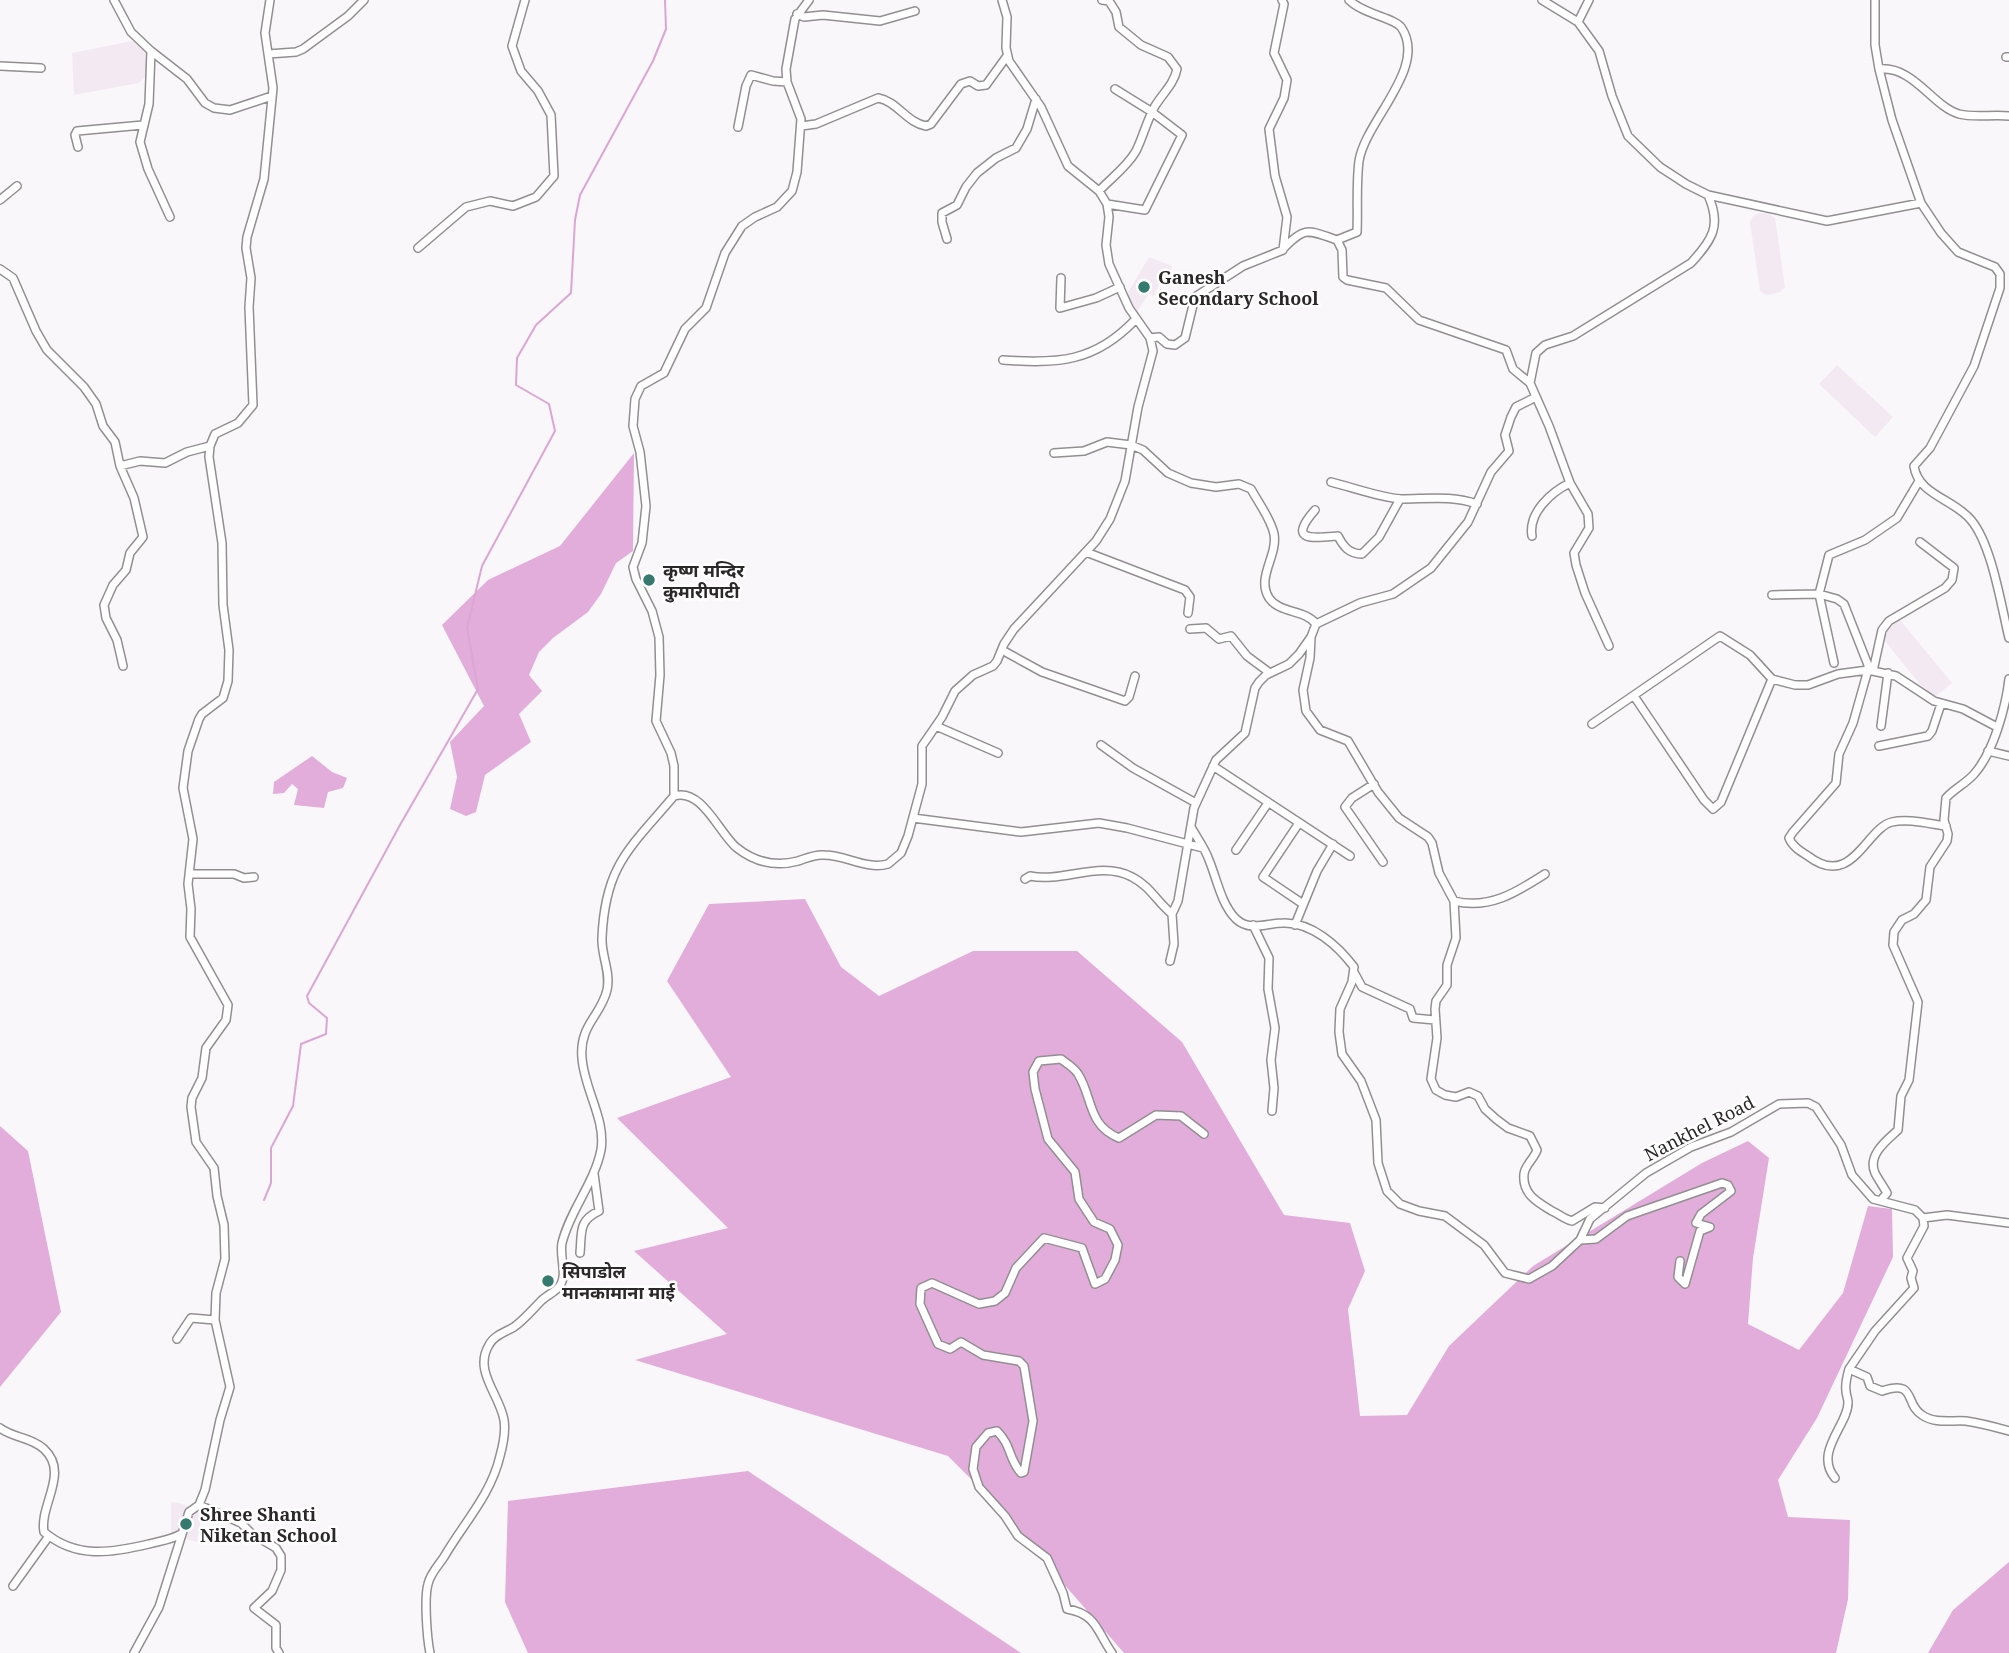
<svg xmlns="http://www.w3.org/2000/svg" width="2009" height="1653" font-family="'Noto Serif','Noto Sans Devanagari',serif">
	<style>
		.built { fill: #f3e9f2 }
		.forest { fill: #e2acdb }
		.lines { fill: none; stroke-linecap: round; stroke-linejoin: round }
		.stream { stroke: #dba5d4; stroke-width: 2 }
		.street-casing { stroke: #928f91; stroke-width: 10 }
		.street { stroke: #fff; stroke-width: 7 }
		.poi-dot { fill: #367a6f; stroke: #fff; stroke-width: 2.5 }
		.labels { text-anchor: middle; dominant-baseline: central; stroke-width: 5; stroke-linejoin: round; paint-order: stroke }
		.poi-label { font-size: 18px; font-weight: bold; fill: #2a2829; stroke: #fff; text-anchor: start }
		.street-label { font-size: 18px; fill: #2a2829; stroke: #fff }
	</style>
	<rect width="100%" height="100%" fill="#faf7fa"/>
	<!-- built -->
	<path class="built" d="M132,41L153,58V69L139,83L74,95L72,53Z
		M1760,213H1768L1775,218L1785,287L1780,292L1774,294L1766,295L1760,291L1750,222L1753,216Z
		M1149,257L1172,266L1167,280L1162,278L1154,296L1149,294L1136,313L1127,294Z
		M1837,365L1893,417L1875,437L1819,384Z
		M1900,620L1952,683L1932,699L1880,635Z
		M171,1502L180,1503L202,1513L197,1542L171,1535Z"/>
	<!-- forest -->
	<path class="forest" d="M634,453L633,551L616,563L601,594L588,612L553,638L539,652L529,675L542,691L519,714L531,742L485,775L476,812L466,816L450,809L457,777L450,742L484,706L442,625L488,580L560,546Z
		M312,756L332,772L347,778L343,788L328,792L324,808L294,805L298,789L292,784L284,793L273,794L274,782Z
		M805,899L841,967L879,996L973,951H1077L1182,1042L1284,1215L1350,1223L1365,1271L1348,1309L1360,1416L1407,1415L1449,1346L1533,1266L1702,1163L1748,1141L1769,1158L1753,1258L1748,1324L1799,1350L1843,1293L1868,1206L1892,1209L1893,1257L1817,1418L1778,1480L1788,1517L1850,1520L1848,1599L1836,1653H1124L979,1487L948,1456L635,1360L727,1334L634,1251L728,1228L617,1118L731,1077L667,981L709,904Z
		M0,1126L28,1151L61,1312L0,1387Z
		M748,1471L1021,1653H528L505,1602L508,1501Z
		M2009,1562V1653H1928L1953,1610Z"/>
	<g class="lines">
		<!-- stream -->
		<path class="stream" d="M264,1200L271,1183V1148L293,1106L301,1044L326,1034L327,1018L309,1003L307,996L400,825L478,689L467,628L482,566L555,431L549,404L516,385L517,358L536,325L571,293L575,220L580,195L653,61L666,29L665,0"/>
		<!-- street casing -->
		<g class="street-casing">
			<path id="street" d="M114,0L131,32L151,51L149,104L140,142L148,169L170,217
				M1542,0L1578,22L1599,51L1612,96L1628,136L1660,167L1686,184L1708,195L1827,221L1921,203
				M1875,0V45L1879,69L1892,120L1921,203L1941,233L1958,252L1995,267L2000,274V288L1974,366L1930,448L1914,466C1918,495 1954,499 1971,520C1992,545 2001,605 2009,638
				M797,14L804,17L823,15L880,21L915,11
				M1578,22L1589,0
				M151,51L187,79L205,103L214,108L230,110L272,96
				M268,54L296,52L303,49L348,16L364,0
				M2006,57H2009
				M0,66L41,68
				M1879,69C1914,66 1932,106 1959,114C1975,118 1993,114 2009,116
				M801,126L816,124L878,98C897,101 907,123 926,126L931,124L961,84L970,81L978,86L986,85L1007,56
				M738,127L746,86L751,75L773,81L787,82
				M78,147L75,135L77,131L143,125
				M1099,191C1111,178 1127,167 1136,151C1143,137 1147,120 1155,106C1163,93 1174,84 1177,69L1168,57L1141,45L1119,27L1116,12L1109,1L1102,0
				M0,200L17,186
				M1107,204L1145,210L1182,135L1152,112L1115,89
				M947,239L942,222V213L957,205L966,187L977,173L996,158L1016,148L1027,129L1036,99
				M1337,240L1342,250L1343,277L1347,280L1386,288L1419,320L1506,350L1513,369L1530,383L1549,426L1570,483L1588,514L1589,528L1574,553L1576,565L1585,593L1609,646
				M418,248L466,207L490,201L513,206L536,197L554,176L551,115L538,91L521,71L512,46L525,0
				M1283,249C1305,226 1308,230 1337,240L1357,232C1358,209 1356,184 1359,161C1365,121 1429,67 1401,27C1394,18 1363,14 1349,0
				M0,269L13,278L36,331L47,350L84,387L96,404L103,426L115,442L120,466L134,498L143,537L130,553L126,570L113,585L104,605L106,618L117,640L123,666
				M1061,278L1060,308L1096,298L1120,287
				M1150,338L1159,337L1167,344L1175,345L1185,338L1195,297L1243,266L1283,250L1287,217L1275,176L1269,129L1284,98L1287,80L1274,53L1284,4L1282,0
				M1003,360C1058,364 1095,362 1135,320
				M1530,383L1536,353L1545,345L1573,336L1691,263C1712,240 1722,226 1708,195
				M1054,453L1084,451L1107,442L1131,445L1143,450L1168,473L1191,483L1216,487L1239,484L1251,489C1258,502 1271,519 1274,534C1278,556 1256,577 1269,598C1280,614 1305,609 1316,624
				M120,466L140,461L165,463L187,452L210,446
				M1331,482C1351,487 1382,498 1401,499C1427,499 1452,495 1477,504
				M1315,510C1287,542 1312,538 1338,536C1343,546 1349,554 1362,554L1379,537L1400,499
				M1532,536C1528,513 1551,492 1570,483
				M1086,552L1185,590L1190,597L1188,613
				M1772,595L1819,594L1837,599L1844,604L1868,665V670L1896,676L1934,701L1963,709L1997,727
				M1316,624L1360,603L1393,594L1431,568L1468,522L1491,472L1509,451L1505,435L1511,417L1516,407L1536,397
				M1190,629L1206,628L1219,639L1231,636L1247,656L1270,673
				M1311,637L1310,658L1303,690L1306,711L1320,730L1348,741L1378,792L1399,818L1428,837L1432,843L1439,873L1454,901C1489,910 1517,892 1545,874
				M1002,650L1042,672L1125,701L1129,697L1135,676
				M1834,663L1819,594L1829,555L1865,540L1897,518L1919,481
				M1873,671L1882,630L1889,621L1945,588L1952,580L1954,568L1920,542
				M1634,696L1704,800L1713,809L1721,802L1772,679
				M1592,724L1720,636L1750,655L1772,679L1795,685H1808L1838,674L1868,670L1853,723L1839,754L1836,783L1793,832L1789,838C1792,846 1800,851 1808,856C1852,890 1866,828 1892,822C1908,818 1930,824 1946,826
				M936,726L998,753
				M1881,726L1888,673
				M1101,745L1133,768L1196,803
				M1879,746L1928,736L1932,731L1941,704
				M1988,751L2009,756
				M1213,766L1350,856
				M1374,784L1352,798L1345,807L1383,862
				M674,796C702,787 720,835 737,848C755,862 776,867 798,861C807,858 815,854 824,855C846,855 866,870 888,864L901,853L908,836L922,784V746L942,717L955,691L973,675L993,666L997,661L1004,644L1014,629L1096,541L1110,519L1125,481L1138,407L1153,351L1150,338L1129,308L1109,264L1106,245L1109,217L1107,204L1099,191L1068,166L1041,107L1009,61L1006,48L1007,17L1002,0
				M913,818L1021,832L1099,823L1127,828L1203,848
				M1299,823L1263,877L1303,904
				M1191,827C1197,838 1205,848 1209,860C1217,879 1221,904 1236,919C1250,932 1267,923 1283,923C1312,922 1338,946 1354,967L1352,982L1340,1009L1339,1032L1342,1054L1361,1081L1376,1120L1378,1163L1387,1191L1400,1204L1419,1211L1445,1216L1484,1245L1505,1273L1529,1279L1552,1266L1580,1240L1590,1219L1646,1173L1691,1147L1731,1132L1779,1104L1808,1103L1816,1107L1841,1145L1852,1175L1873,1199L1915,1210L1923,1218L1947,1215L2009,1223
				M1236,850L1268,803
				M190,874H234L244,878L254,877
				M1025,879L1030,876C1063,883 1100,860 1132,877C1150,886 1157,902 1172,914L1178,901L1194,808L1216,760L1245,733L1255,688L1259,682L1266,675L1289,664L1299,654L1311,637L1316,624
				M1454,901L1456,938L1447,965V985L1436,1001L1435,1009L1437,1038L1431,1079L1436,1090L1445,1095L1456,1097L1469,1092L1478,1096L1485,1109L1496,1119L1508,1128L1530,1136L1537,1150C1534,1159 1525,1165 1524,1174C1522,1194 1537,1202 1552,1211C1559,1214 1564,1219 1572,1221L1595,1207L1605,1208
				M1253,925L1269,958L1268,989L1275,1028L1271,1060L1274,1088L1272,1111
				M1295,925L1317,871L1333,844
				M1170,961L1174,944L1172,914
				M1355,974L1362,987L1410,1009L1413,1018L1435,1020
				M1881,1200L1887,1193C1883,1186 1878,1179 1875,1173C1867,1155 1887,1140 1898,1130L1901,1096L1909,1080L1918,1002L1893,945L1894,932L1902,920L1914,914L1926,900L1930,867L1947,841L1948,834L1944,820L1946,798C1955,788 1967,783 1975,773C1994,751 2006,706 2009,679
				M1923,1218L1924,1226L1907,1258L1913,1271L1911,1278L1914,1288L1875,1331L1849,1369L1867,1377L1870,1386L1882,1391C1917,1379 1904,1404 1922,1415C1935,1424 1951,1420 1966,1421C1980,1423 1995,1427 2009,1431
				M1580,1240L1596,1239L1627,1216L1722,1183L1728,1185L1731,1191L1701,1214L1696,1223L1710,1227L1700,1231L1685,1284L1678,1277L1680,1261
				M580,1253C582,1232 578,1221 599,1211L594,1174
				M177,1339L191,1318L215,1320
				M0,1428C13,1438 31,1437 44,1449C70,1473 39,1505 44,1532C76,1559 111,1553 149,1544C159,1541 171,1540 181,1534
				M1835,1478C1813,1452 1849,1424 1848,1402C1848,1398 1846,1395 1846,1391C1845,1384 1847,1376 1849,1369
				M199,1505L241,1523L251,1533L276,1548L281,1556V1570L272,1591L254,1608L276,1625V1648L279,1653
				M13,1586L49,1536
				M134,1653L159,1607L189,1512L199,1505L205,1490L220,1420L230,1387L215,1320L216,1293L225,1259L224,1225L217,1196L214,1168L196,1142L191,1107L192,1098L202,1078L206,1048L226,1020L228,1005L190,937L191,909L188,884L193,839L183,788L188,751L199,719L202,714L223,698L228,681L229,650L223,605L222,543L209,457L210,446L215,434L238,423L253,405L249,307L251,278L246,248L247,237L264,179L273,88L265,33L270,0
				M430,1653C427,1638 424,1598 428,1584C430,1574 438,1566 444,1557C463,1524 491,1495 500,1456C503,1445 506,1432 504,1420C500,1395 473,1371 489,1345C494,1335 506,1332 514,1327C525,1319 532,1310 541,1301C546,1296 553,1293 558,1288C569,1277 559,1257 562,1243C570,1210 594,1184 601,1150C606,1119 584,1089 582,1058C579,1025 601,1016 607,990C611,972 601,955 602,938C605,865 630,848 674,796V766L671,753L656,721L660,675L659,637L652,611L636,579L633,567L642,543L646,506L640,452L633,426L635,399L641,386L664,373L685,329L706,308L725,253L742,226L755,217L777,207L792,191L797,172L801,119L787,82L786,69L795,19L809,0
				M1112,1653C1097,1632 1097,1614 1067,1609L1063,1593L1047,1558L1018,1536L1005,1516L979,1487L973,1469L976,1447L988,1433L997,1431C1012,1446 1008,1458 1021,1473L1024,1472L1033,1421L1024,1366L1019,1361L983,1355L961,1342L950,1349L938,1344L920,1304L921,1288L932,1283L979,1304L995,1301L1005,1293L1016,1268L1044,1238L1082,1248L1095,1284L1105,1279L1115,1260L1118,1245L1110,1229L1094,1222L1079,1199L1075,1172L1048,1139L1035,1089L1033,1072L1039,1061L1061,1059C1066,1063 1075,1068 1078,1074C1093,1097 1087,1125 1119,1138L1156,1115L1181,1116L1204,1134"/>
		</g>
		<!-- street -->
		<use href="#street" class="street"/>
	</g>
	<!-- markers -->
	<g class="poi-dot">
		<circle cx="1144" cy="287" r="7"/>
		<circle cx="649" cy="580" r="7"/>
		<circle cx="548" cy="1281" r="7"/>
		<circle cx="186" cy="1524" r="7"/>
	</g>
	<g class="labels">
		<!-- poi labels -->
		<g class="poi-label">
			<text x="1158" y="277">Ganesh<tspan x="1158" dy="21">Secondary School</tspan></text>
			<text x="663" y="570">कृष्ण मन्दिर<tspan x="663" dy="21">कुमारीपाटी</tspan></text>
			<text x="562" y="1271">सिपाडोल<tspan x="562" dy="21">मानकामाना माई</tspan></text>
			<text x="200" y="1514">Shree Shanti<tspan x="200" dy="21">Niketan School</tspan></text>
		</g>
		<!-- street labels -->
		<g class="street-label">
			<text transform="translate(1699 1128) rotate(-27)">Nankhel Road</text>
		</g>
	</g>
</svg>
